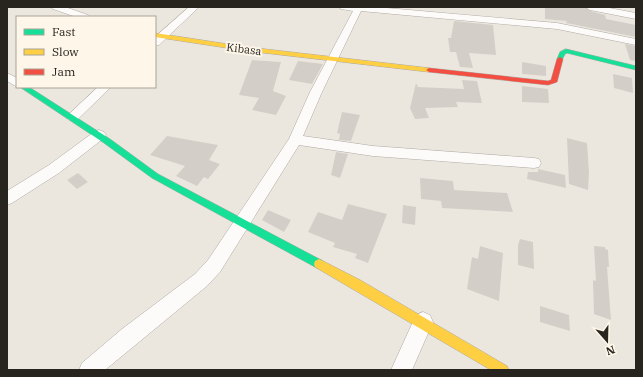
<svg xmlns="http://www.w3.org/2000/svg" width="643" height="377" font-family="'IBM Plex Serif',serif">
	<style>
		.building { fill: #d3cfc8 }
		.lines { fill: none; stroke-linecap: round; stroke-linejoin: round }
		.street-casing { stroke: #ada9a2; stroke-width: 1 }
		.fast-casing { stroke: #ada9a2; stroke-width: 1 }
		.slow-casing { stroke: #ada9a2; stroke-width: 1 }
		.jam-casing { stroke: #ada9a2; stroke-width: 1 }
		.street { fill: #fcfbfa; fill-rule: evenodd }
		.fast { fill: #16e098; fill-rule: evenodd }
		.slow { fill: #ffcf43; fill-rule: evenodd }
		.jam { fill: #f24e42; fill-rule: evenodd }
		.labels { text-anchor: middle; dominant-baseline: central; stroke-width: 4; stroke-linejoin: round; paint-order: stroke }
		.far-street-label { font-size: 11px; fill: #28251f; stroke: #fef7e9 }
	</style>
	<rect width="100%" height="100%" fill="#ece7de"/>
	<!-- building -->
	<path class="building" d="M545,7H584L590,11L605,15L606,19L636,25V37L566,23L567,21L545,19Z
		M454,21L493,25L496,55L469,53L473,68L460,67L456,52H450L448,38H451Z
		M625,44L636,46V61L630,60Z
		M252,60L281,62L273,91L286,96L276,115L252,110L259,98L239,95Z
		M298,61L323,64L312,84L289,80Z
		M522,62L546,66V76L522,74Z
		M613,74L632,78L633,93L614,88Z
		M462,80L477,81L482,103L456,102L458,107L425,108L429,118L415,119L410,108L416,83L418,87L464,89Z
		M522,86L548,89L549,103L522,102Z
		M342,112L360,115L351,141L339,140L340,134L337,133Z
		M167,136L218,145L209,160L220,164L208,179L204,177L197,186L176,176L185,166L150,155Z
		M567,138L587,143L589,173L588,190L569,184Z
		M336,152L348,154L340,178L331,175Z
		M538,169L565,175L566,188L527,179L528,172H538Z
		M78,173L88,182L77,189L67,180Z
		M420,178L453,181L454,190L507,193L513,212L442,208L441,201L421,199Z
		M348,204L387,214L368,263L355,258L357,254L333,247L335,243L308,232L318,212L342,220Z
		M403,205L416,207L415,225L402,223Z
		M268,210L291,220L284,232L262,220Z
		M520,239L533,242L534,269L518,265V245Z
		M480,246L503,253L499,301L467,289L472,257L478,259Z
		M594,246L605,247V249L608,250L609,267H607L611,320L594,314L593,280L596,281Z
		M540,306L569,315L570,331L540,322Z"/>
	<g class="lines">
		<!-- street casing -->
		<g class="street-casing">
			<path id="street" d="M51,7H65L88,15L90,17H76L53,9Z
				M189,7H199L159,45L155,46V37Z
				M339,7H375L557,23L636,39V45L557,29L361,11L322,92L303,136L373,146L534,158L539,159L541,163L539,167L534,168L373,156L299,145L220,272L207,286L105,370H79L82,363L122,329L195,274L208,260L289,139L310,92L353,11L341,9Z
				M585,7H604L636,13V19L590,10Z
				M7,73L17,78V87L7,81Z
				M98,87H111L77,120L73,121L69,120L67,117L69,114Z
				M99,130L104,132L106,135L104,138L59,173L12,203L7,205V191L49,165L94,132Z
				M423,312L430,315L433,322L412,370H391L416,315Z"/>
		</g>
		<!-- fast casing -->
		<g class="fast-casing">
			<path id="fast" d="M566,49L636,66V70L567,53L565,54L562,60H558L557,59L560,52Z
				M20,87H29L110,139L158,174L323,261L324,264L323,267L319,269L315,267L152,178L104,143Z"/>
		</g>
		<!-- slow casing -->
		<g class="slow-casing">
			<path id="slow" d="M155,33L247,47L429,68L432,70L429,72L247,51L155,37Z
				M319,259L360,280L507,366L509,370H491L315,267L314,264L315,261Z"/>
		</g>
		<!-- jam casing -->
		<g class="jam-casing">
			<path id="jam" d="M560,57L563,59L557,82L548,85L429,72L426,70L429,68L548,81L551,80L557,59Z"/>
		</g>
		<!-- street -->
		<use href="#street" class="street"/>
		<!-- fast -->
		<use href="#fast" class="fast"/>
		<!-- slow -->
		<use href="#slow" class="slow"/>
		<!-- jam -->
		<use href="#jam" class="jam"/>
	</g>
	<g class="labels">
		<!-- far-street labels -->
		<g class="far-street-label">
			<text transform="translate(244 49) rotate(7)">Kibasa</text>
		</g>
	</g>
	<!-- border -->
	<rect width="643" height="377" fill="none" stroke="#28251f" stroke-width="16"/>
	<!-- legend -->
	<rect x="16" y="16" width="140" height="72" fill="#fef7e9" stroke="#a8a398"/>
	<rect x="24" y="29" width="20" height="6" fill="#16e098" stroke="#a8a398"/>
	<text x="52" y="36" font-size="12" fill="#28251f">Fast</text>
	<rect x="24" y="49" width="20" height="6" fill="#ffcf43" stroke="#a8a398"/>
	<text x="52" y="56" font-size="12" fill="#28251f">Slow</text>
	<rect x="24" y="69" width="20" height="6" fill="#f24e42" stroke="#a8a398"/>
	<text x="52" y="76" font-size="12" fill="#28251f">Jam</text>
	<!-- north arrow -->
	<g transform="translate(607 341) rotate(160)" stroke="#fef7e9" stroke-width="3" paint-order="stroke">
	<path d="M0-3L7 15L0 10L-7 15Z" fill="#28251f"/>
	<text y="-6" font-size="11" font-weight="bold" text-anchor="middle" fill="#28251f">N</text>
	</g>
</svg>
